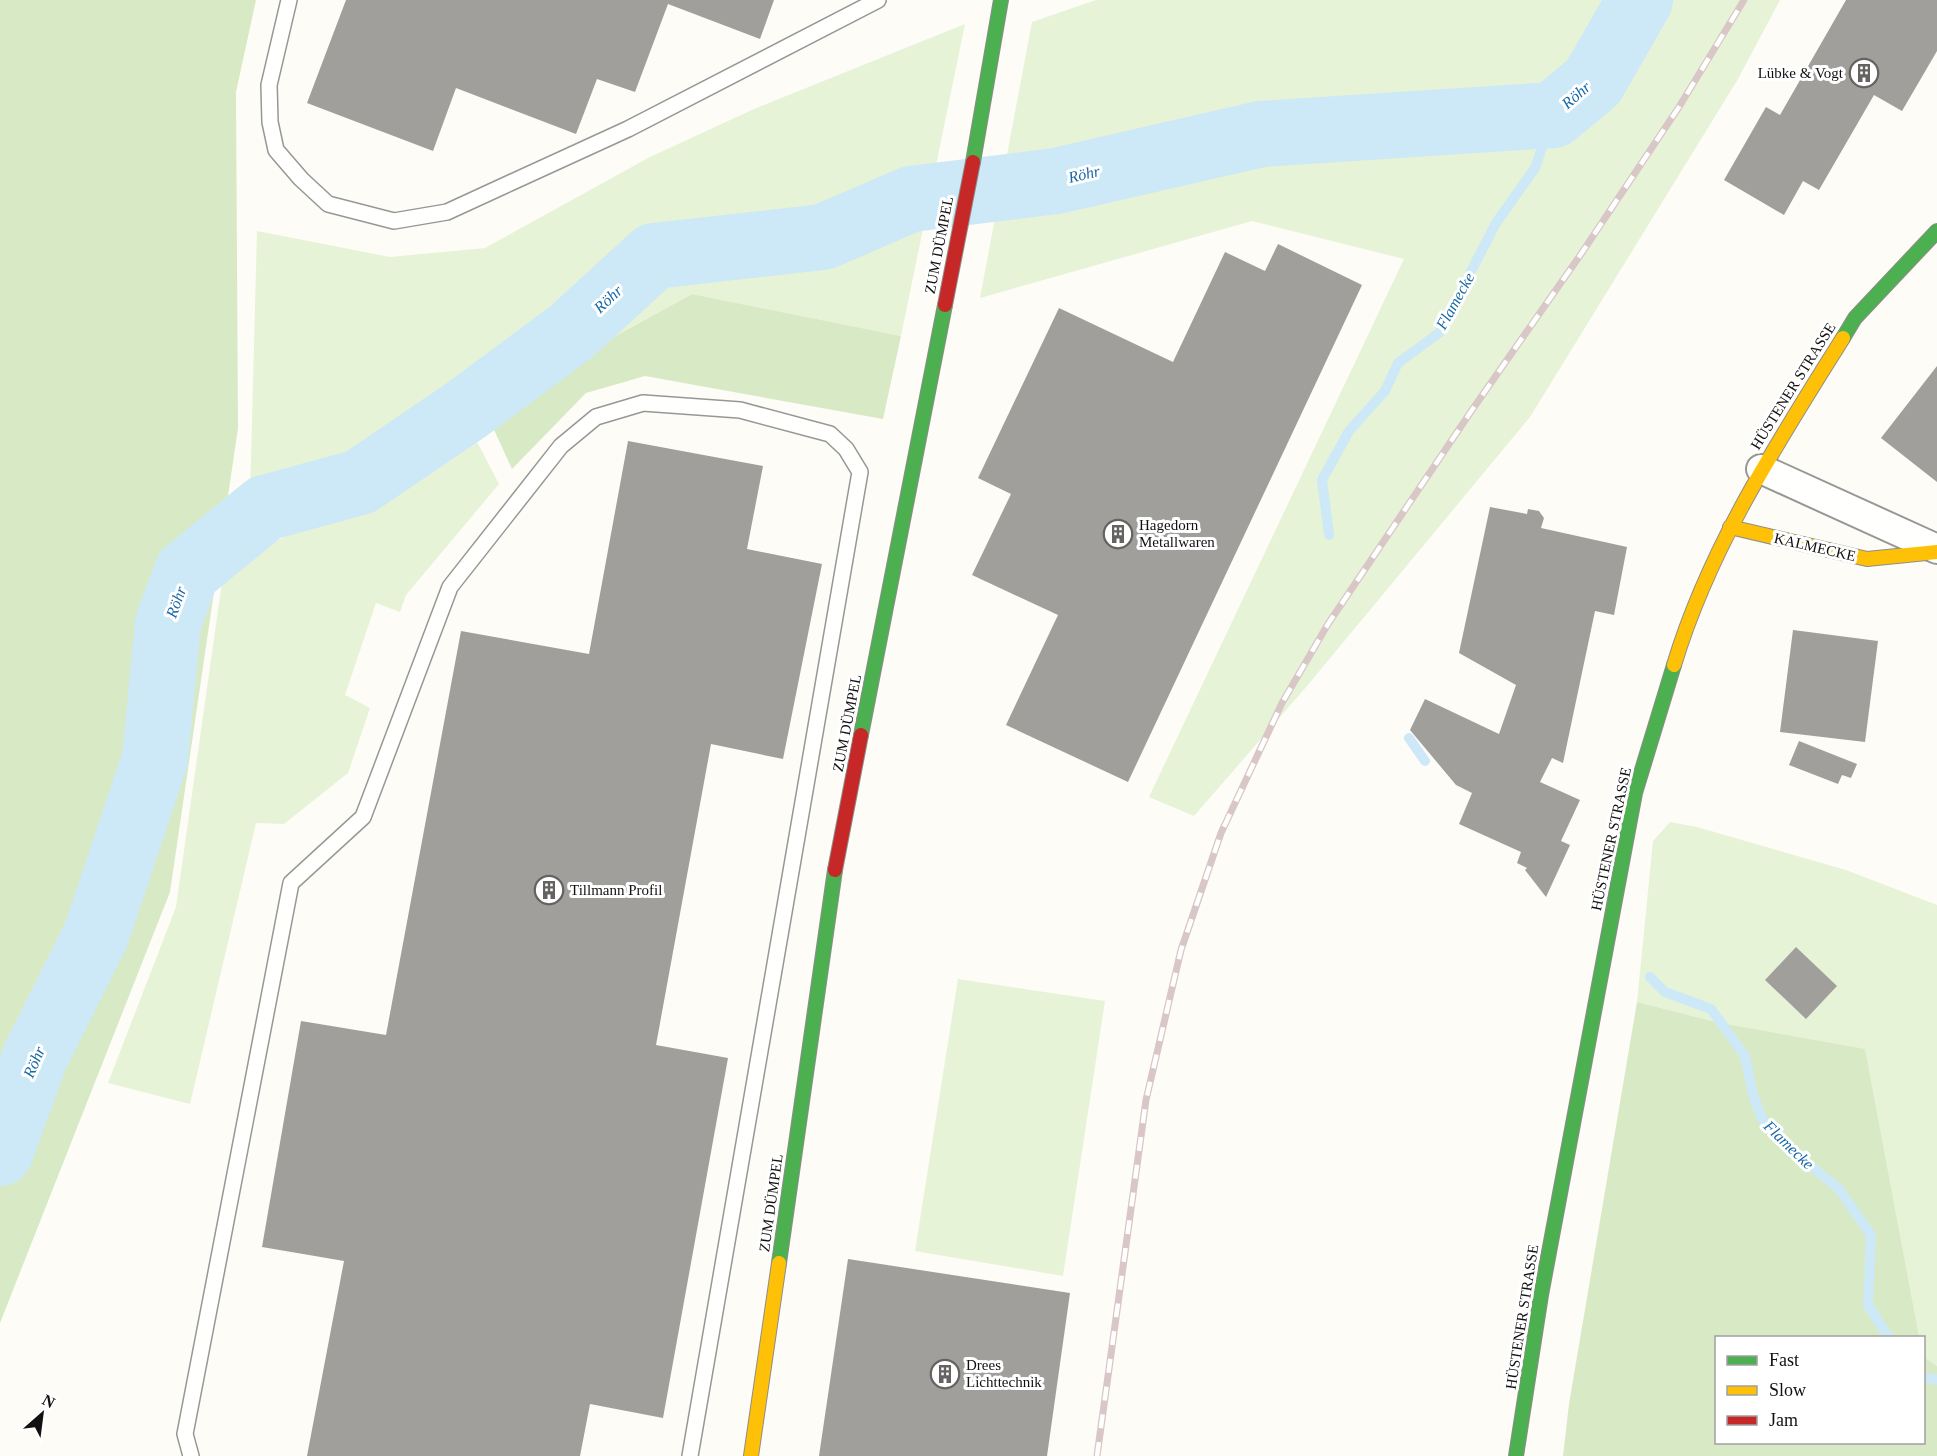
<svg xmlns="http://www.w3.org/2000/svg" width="1937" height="1456" font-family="'Times New Roman',serif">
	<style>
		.green { fill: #e7f3d7 }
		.forest { fill: #d8eac5 }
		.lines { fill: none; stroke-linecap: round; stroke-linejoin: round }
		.stream { stroke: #cde8f7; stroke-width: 10 }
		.river { stroke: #cde8f7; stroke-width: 66 }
		.building { fill: #a19f9c }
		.lane-casing { stroke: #979795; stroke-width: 18 }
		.street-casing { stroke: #979795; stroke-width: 32 }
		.fast-casing { stroke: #8e8d8b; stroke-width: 16 }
		.slow-casing { stroke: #8e8d8b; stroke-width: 16 }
		.jam-casing { stroke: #8e8d8b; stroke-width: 16 }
		.lane { stroke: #fffffe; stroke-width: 15 }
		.street { stroke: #fffffe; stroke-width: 28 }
		.fast { stroke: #4caf50; stroke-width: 14 }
		.slow { stroke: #ffc107; stroke-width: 14 }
		.jam { stroke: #c62828; stroke-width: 14 }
		.rail-casing { stroke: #d9c6c7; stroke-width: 7 }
		.rail { stroke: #fff; stroke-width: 4.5; stroke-dasharray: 14; stroke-linecap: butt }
		.labels { text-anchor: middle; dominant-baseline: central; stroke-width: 6; stroke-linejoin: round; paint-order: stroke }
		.poi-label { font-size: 15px; fill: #111; stroke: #fff; text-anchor: start }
		.street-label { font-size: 15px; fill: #111; stroke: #fff }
		.water-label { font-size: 16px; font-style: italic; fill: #1768a6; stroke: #fff }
	</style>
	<rect width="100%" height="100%" fill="#fdfcf7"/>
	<!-- green -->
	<path class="green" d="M1096,0H1780L1738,79L1530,417L1307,686L1194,816L1149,797L1404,259L1252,221L980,298L1032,22Z
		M965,24L901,336L692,294L249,535L257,231L390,257L485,248L650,157L754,109Z
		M475,438L499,484L406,595L400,612L376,603L345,695L370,708L348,773L284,824L256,823L190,1104L108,1083L176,907L224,568Z
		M1670,822L1697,827L1846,870L1937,905V1366L1924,1357V1338L1919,1337L1720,1023L1637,1002L1653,841Z
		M958,979L1105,1001L1063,1276L915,1251Z"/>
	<!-- forest -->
	<path class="forest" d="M0,0H256L236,92L238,428L170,892L0,1323Z
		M692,294L901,336L883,419L645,376L586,393L512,469L484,408Z
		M1637,1002L1720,1023L1865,1049L1919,1337L1716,1338V1442H1924V1357L1937,1366V1456H1563L1569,1404Z"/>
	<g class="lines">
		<!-- stream -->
		<path class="stream" d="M1329,535L1322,480L1349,431L1385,391L1398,363L1439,333L1496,223L1535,168L1553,115
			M1409,738L1425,761
			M1650,977L1665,992L1711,1009L1745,1056L1753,1095L1762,1119L1784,1144L1839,1189L1871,1235L1868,1305L1889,1338
			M1924,1377L1937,1380"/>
		<!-- river -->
		<path class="river" d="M0,1153L35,1057L96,935L155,759L168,623L187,572L265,508L360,482L466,410L571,332L654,256L823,237L911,199L1056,181L1261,134L1553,115L1593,82L1640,0"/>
	</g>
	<!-- building -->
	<path class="building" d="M346,0H774L760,39L668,4L635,92L597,79L576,134L456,88L433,151L307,103Z
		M1846,0H1937V51L1902,111L1874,95L1819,190L1803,181L1784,215L1724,180L1766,107L1780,115Z
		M1278,244L1362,285L1128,782L1006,725L1058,615L972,575L1011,494L978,478L1059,308L1173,362L1225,252L1265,271Z
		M1937,366V482L1881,438Z
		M628,441L763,466L747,549L822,564L783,759L711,744L656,1045L728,1058L663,1418L590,1404L580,1456H307L344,1261L262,1247L301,1021L386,1035L461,631L589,654Z
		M1490,507L1527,514L1528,509L1539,511L1544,518L1541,528L1627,547L1614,615L1595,611L1563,763L1552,758L1540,782L1580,800L1561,841L1570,845L1546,897L1525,870L1527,868L1517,863L1521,852L1459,824L1472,793L1456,785L1410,730L1425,699L1499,734L1516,685L1459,653Z
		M1793,630L1878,641L1865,742L1780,732Z
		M1799,741L1857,764L1851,778L1842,775L1838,784L1789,765Z
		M1796,947L1837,986L1806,1019L1765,980Z
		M848,1259L1070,1293L1047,1456H819Z"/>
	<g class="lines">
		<!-- lane casing -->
		<g class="lane-casing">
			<path id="lane" d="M289,0L269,85L270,122L276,150L301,179L328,204L394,221L447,212L510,183L628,129L878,0
				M191,1456L185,1434L291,883L363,817L450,587L561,446L596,417L643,403L740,410L830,434L846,449L860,472L690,1456"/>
		</g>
		<!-- street casing -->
		<g class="street-casing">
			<path id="street" d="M1761,469L1937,549"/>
		</g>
		<!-- fast casing -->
		<g class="fast-casing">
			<path id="fast" d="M973,162L1001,0
				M1843,338L1855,318L1937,231
				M861,735L945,305
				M779,1263L835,870
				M1516,1456L1541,1295L1635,793L1674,665"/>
		</g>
		<!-- slow casing -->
		<g class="slow-casing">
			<path id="slow" d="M1730,527L1867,559L1937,552
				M1674,665C1710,546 1778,442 1843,338
				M751,1456L779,1263"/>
		</g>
		<!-- jam casing -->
		<g class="jam-casing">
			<path id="jam" d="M945,305L973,162
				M835,870L861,735"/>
		</g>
		<!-- lane -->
		<use href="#lane" class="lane"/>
		<!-- street -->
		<use href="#street" class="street"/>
		<!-- fast -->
		<use href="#fast" class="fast"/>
		<!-- slow -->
		<use href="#slow" class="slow"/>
		<!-- jam -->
		<use href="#jam" class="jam"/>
		<!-- rail casing -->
		<g class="rail-casing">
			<path id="rail" d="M1097,1456L1146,1100L1181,950L1221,833L1282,703L1328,624L1472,410L1581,254L1679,107L1744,0"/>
		</g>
		<!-- rail -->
		<use href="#rail" class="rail"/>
	</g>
	<!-- icons -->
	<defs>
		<g id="building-ring" transform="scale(1.5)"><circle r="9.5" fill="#fff" stroke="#646362" stroke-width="1.5"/><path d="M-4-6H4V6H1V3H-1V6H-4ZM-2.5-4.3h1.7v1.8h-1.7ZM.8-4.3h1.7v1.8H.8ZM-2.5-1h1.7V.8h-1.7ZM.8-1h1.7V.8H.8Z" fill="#646362"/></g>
	</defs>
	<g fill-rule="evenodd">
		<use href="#building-ring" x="1864" y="73"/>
		<use href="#building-ring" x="1118" y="534"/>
		<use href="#building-ring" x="549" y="890"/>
		<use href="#building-ring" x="945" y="1374"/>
	</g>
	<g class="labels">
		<!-- poi labels -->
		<g class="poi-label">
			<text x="1843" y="73" text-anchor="end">Lübke &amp; Vogt</text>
			<text x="1139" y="525">Hagedorn<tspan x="1139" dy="17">Metallwaren</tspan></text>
			<text x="570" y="890">Tillmann Profil</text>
			<text x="966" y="1365">Drees<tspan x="966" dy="17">Lichttechnik</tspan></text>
		</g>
		<!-- street labels -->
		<g class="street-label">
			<text transform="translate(939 245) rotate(-79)">ZUM DÜMPEL</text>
			<text transform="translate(1793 386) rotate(-58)">HÜSTENER STRASSE</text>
			<text transform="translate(1815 547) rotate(13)">KALMECKE</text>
			<text transform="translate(847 723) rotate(-79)">ZUM DÜMPEL</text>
			<text transform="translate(1611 839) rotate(-78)">HÜSTENER STRASSE</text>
			<text transform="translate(771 1203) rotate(-82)">ZUM DÜMPEL</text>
			<text transform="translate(1522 1317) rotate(-81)">HÜSTENER STRASSE</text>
		</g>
		<!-- water labels -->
		<g class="water-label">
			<text transform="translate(1576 95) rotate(-41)">Röhr</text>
			<text transform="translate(1084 174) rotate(-13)">Röhr</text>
			<text transform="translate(608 299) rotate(-43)">Röhr</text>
			<text transform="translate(1455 301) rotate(-61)">Flamecke</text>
			<text transform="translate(176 602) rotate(-70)">Röhr</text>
			<text transform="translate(34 1062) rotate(-67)">Röhr</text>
			<text transform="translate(1789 1145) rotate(44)">Flamecke</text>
		</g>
	</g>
	<!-- legend -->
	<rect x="1715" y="1336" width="210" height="108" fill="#ffffff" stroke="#a0a0a0" stroke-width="1.5"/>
	<rect x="1727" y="1356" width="30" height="9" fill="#4caf50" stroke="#a0a0a0" stroke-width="1.5"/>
	<text x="1769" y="1366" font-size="18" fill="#111111">Fast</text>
	<rect x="1727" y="1386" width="30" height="9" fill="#ffc107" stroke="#a0a0a0" stroke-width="1.5"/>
	<text x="1769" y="1396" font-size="18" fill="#111111">Slow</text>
	<rect x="1727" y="1416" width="30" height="9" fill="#c62828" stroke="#a0a0a0" stroke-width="1.5"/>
	<text x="1769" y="1426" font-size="18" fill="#111111">Jam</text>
	<!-- north arrow -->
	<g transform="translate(42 1414) rotate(28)" stroke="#ffffff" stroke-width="4.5" paint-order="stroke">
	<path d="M0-4.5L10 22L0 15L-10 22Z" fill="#111111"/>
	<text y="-9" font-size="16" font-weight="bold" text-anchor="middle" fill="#111111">N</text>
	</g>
</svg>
